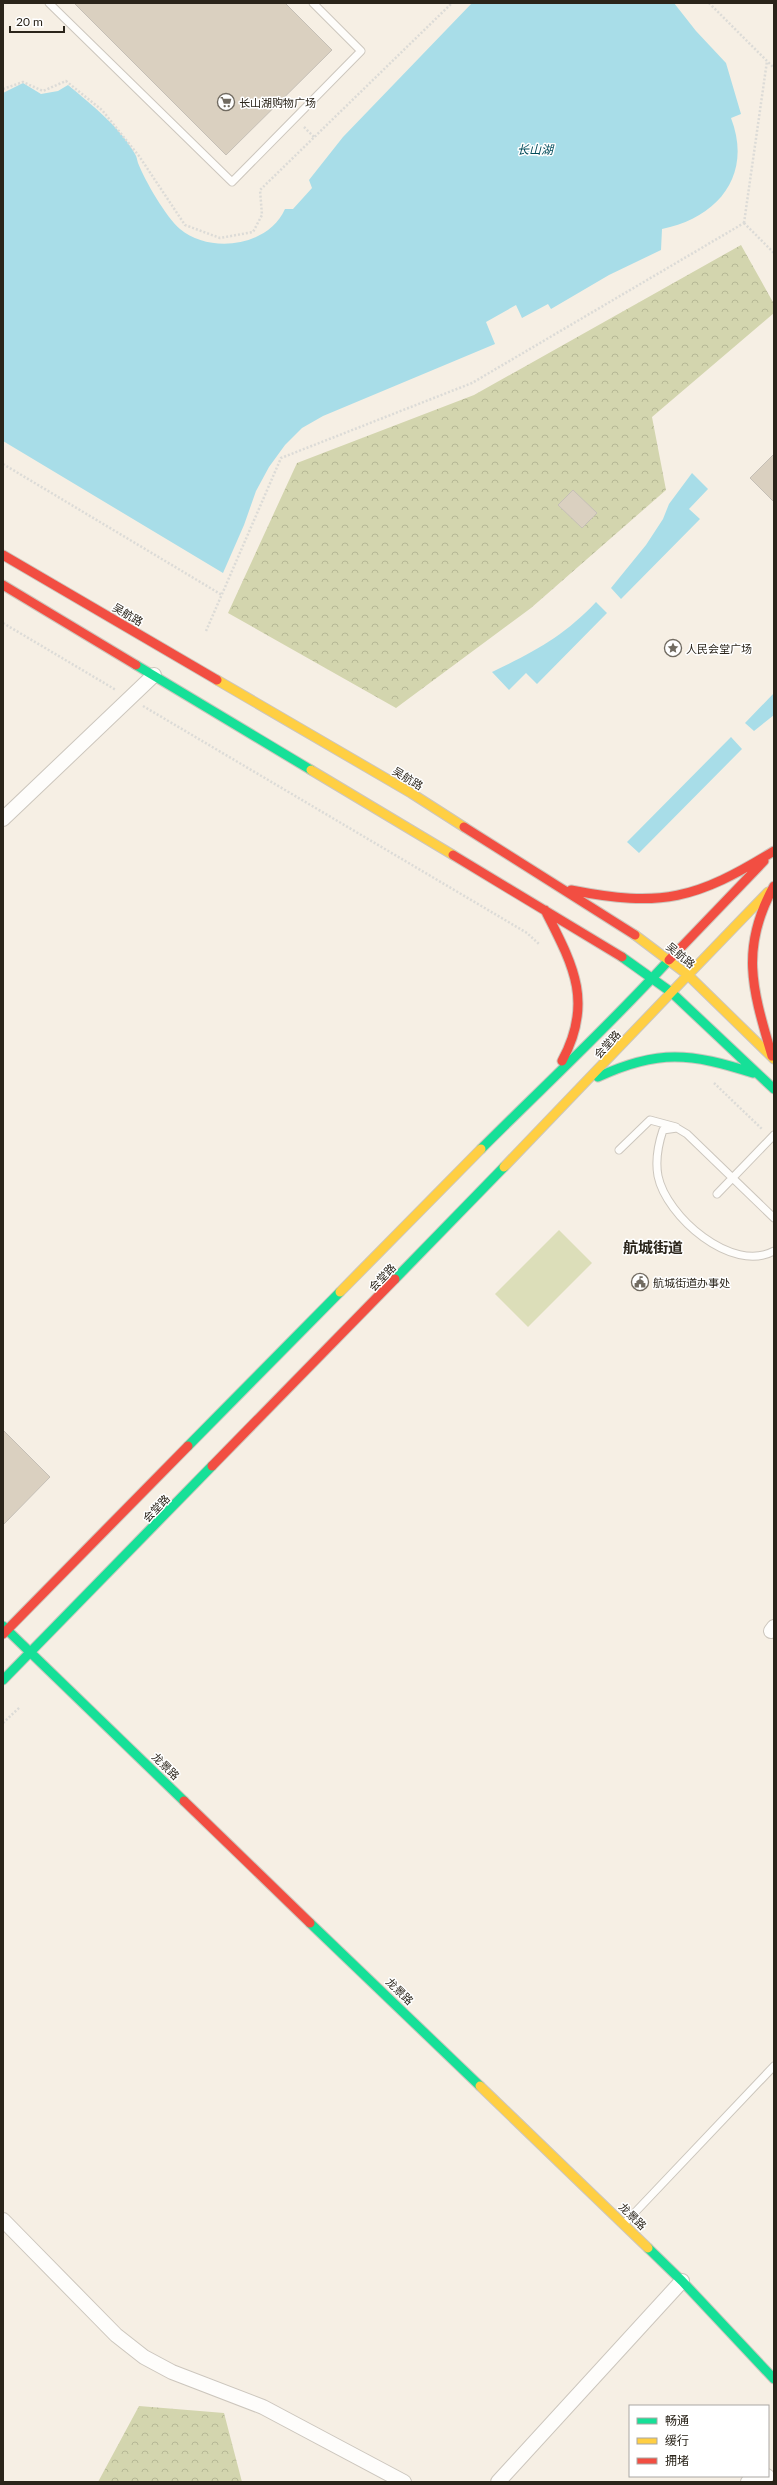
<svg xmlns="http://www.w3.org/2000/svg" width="777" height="2485" font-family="Lato,'Noto Sans SC',sans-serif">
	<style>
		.forest { fill: url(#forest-crowns) }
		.garden { fill: #dcdeb9 }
		.water { fill: #a8dde8 }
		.building { fill: #dad0c0; stroke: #c5bfb6 }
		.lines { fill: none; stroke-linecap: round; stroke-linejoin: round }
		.lane-casing { stroke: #ccc6bd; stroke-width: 9 }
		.street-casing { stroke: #ccc6bd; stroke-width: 16 }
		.fast-casing { stroke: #ccc6bd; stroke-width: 11 }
		.slow-casing { stroke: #ccc6bd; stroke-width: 11 }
		.jam-casing { stroke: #ccc6bd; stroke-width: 11 }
		.path { stroke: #dcdbd7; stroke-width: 2.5; stroke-dasharray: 2 2; stroke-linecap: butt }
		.lane { stroke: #fefdfb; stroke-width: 7 }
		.street { stroke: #fefdfb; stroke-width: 14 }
		.fast { stroke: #16e098; stroke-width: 9 }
		.slow { stroke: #ffcf43; stroke-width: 9 }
		.jam { stroke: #f24e42; stroke-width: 9 }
		.labels { text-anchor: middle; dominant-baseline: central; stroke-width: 3; stroke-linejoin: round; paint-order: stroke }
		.poi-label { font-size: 11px; fill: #2a241a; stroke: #fff; text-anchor: start }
		.street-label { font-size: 11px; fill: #2a241a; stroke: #fff }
		.water-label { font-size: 12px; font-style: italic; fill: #014b5a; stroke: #fff }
		.district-label { font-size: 15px; font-weight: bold; fill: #2a241a; stroke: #fff }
	</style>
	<defs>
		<pattern id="forest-crowns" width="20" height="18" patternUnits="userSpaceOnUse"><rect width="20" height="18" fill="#d3d5ae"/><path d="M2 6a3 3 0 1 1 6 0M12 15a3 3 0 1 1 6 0" fill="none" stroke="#b5b795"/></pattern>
	</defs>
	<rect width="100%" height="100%" fill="#f6efe4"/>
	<!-- forest -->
	<path class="forest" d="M741,245L774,304V313L652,417L666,490L531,608L396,708L228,613L297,463L474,395Z
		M139,2406L224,2413L242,2482H98Z"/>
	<!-- garden -->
	<path class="garden" d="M559,1230L592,1263L528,1327L495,1294Z"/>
	<!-- water -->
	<path class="water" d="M472,3H674L696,31L726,63L741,114L731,118C753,175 718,218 662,229L661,250L609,275L551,309L548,304L522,318L516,305L486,322L495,344L323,416L302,428L285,445L269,467L256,491L244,525L223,573L3,441V93L23,83L41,94L58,91L68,85C92,105 120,127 135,154C137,157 137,160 138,163C145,181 166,217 180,229C210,254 268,247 285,209H293L312,188L309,180L343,137Z
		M692,473L708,489L689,509L700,519L621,599L611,588L646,545L663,519L669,504Z
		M596,602L607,613L537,684L526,673L509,690L492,672C534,652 564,636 596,602Z
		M774,693V715L754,731L745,723Z
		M731,737L742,749L639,853L627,842Z"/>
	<!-- building -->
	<path class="building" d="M74,3H285L332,50L226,155Z
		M774,454V502L750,478Z
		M573,490L597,513L582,528L558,505Z
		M3,1430L50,1477L3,1525Z"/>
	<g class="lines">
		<!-- lane casing -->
		<g class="lane-casing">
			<path id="lane" d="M49,3L232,182L361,51L313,3
				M619,1150L650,1120L676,1127
				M717,1194L774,1135
				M774,1218L687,1134L677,1128L663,1130C658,1145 655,1160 658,1176C666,1216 732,1274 774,1251
				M624,2224L774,2066"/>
		</g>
		<!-- street casing -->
		<g class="street-casing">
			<path id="street" d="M3,819L154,675
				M771,1631L774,1627
				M3,2220L116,2335L144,2357L172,2372L263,2407L404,2482
				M498,2482L682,2281
				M748,2482L767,2476"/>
		</g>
		<!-- fast casing -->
		<g class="fast-casing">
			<path id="fast" d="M136,665L311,770
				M622,957L671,992L774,1089
				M598,1077C658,1049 691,1053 753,1073
				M481,1149C544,1086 609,1026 669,960
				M395,1279L504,1167
				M188,1446L340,1292
				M3,1626L184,1801
				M3,1680L212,1466
				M310,1923L480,2086
				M648,2248L682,2281L774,2379"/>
		</g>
		<!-- slow casing -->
		<g class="slow-casing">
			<path id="slow" d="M217,680L411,793L464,827
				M311,770L453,855
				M635,935L688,975L774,1059
				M688,975L768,892
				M504,1167L688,975
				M340,1292L481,1149
				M480,2086L648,2248"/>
		</g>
		<!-- jam casing -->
		<g class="jam-casing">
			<path id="jam" d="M3,555L217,680
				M3,585L136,665
				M464,827L635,935
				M453,855L622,957
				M571,890C662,908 696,899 774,851
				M545,910C573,965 594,1002 562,1061
				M669,960L764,861
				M772,1056C753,991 739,949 774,886
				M212,1466L395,1279
				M3,1634L188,1446
				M184,1801L310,1923"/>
		</g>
		<!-- path -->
		<path class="path" d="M709,3L774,68
			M3,89L23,82L43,91L66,81L102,110L139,156L185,225L220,238L253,232L262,215L260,190L452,3
			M304,127L314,137
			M744,223L767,61
			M744,223L774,253
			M3,464L222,595
			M3,623L116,690
			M206,631L281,458L472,383L744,223
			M143,706L527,933L539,944
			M714,1083L762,1129
			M3,1723L20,1707"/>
		<!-- lane -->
		<use href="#lane" class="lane"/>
		<!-- street -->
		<use href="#street" class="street"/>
		<!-- fast -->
		<use href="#fast" class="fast"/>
		<!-- slow -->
		<use href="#slow" class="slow"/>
		<!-- jam -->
		<use href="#jam" class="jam"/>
	</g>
	<!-- icons -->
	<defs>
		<g id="supermarket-ring" transform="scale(0.9)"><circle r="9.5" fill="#fff" stroke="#716b61" stroke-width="1.5"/><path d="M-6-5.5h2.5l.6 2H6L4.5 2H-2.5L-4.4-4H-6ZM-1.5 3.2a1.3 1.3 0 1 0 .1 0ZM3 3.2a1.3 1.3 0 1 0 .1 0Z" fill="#716b61"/></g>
		<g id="sight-ring" transform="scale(0.9)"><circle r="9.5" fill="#fff" stroke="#716b61" stroke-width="1.5"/><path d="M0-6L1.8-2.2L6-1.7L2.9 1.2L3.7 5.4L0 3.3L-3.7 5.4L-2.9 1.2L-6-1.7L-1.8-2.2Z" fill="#716b61"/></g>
		<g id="civic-ring" transform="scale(0.9)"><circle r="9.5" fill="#fff" stroke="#716b61" stroke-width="1.5"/><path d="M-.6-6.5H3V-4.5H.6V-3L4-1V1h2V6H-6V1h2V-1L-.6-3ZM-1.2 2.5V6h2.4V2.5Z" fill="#716b61"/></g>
	</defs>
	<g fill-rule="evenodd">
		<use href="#supermarket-ring" x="226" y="102"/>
		<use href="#sight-ring" x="673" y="648"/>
		<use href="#civic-ring" x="640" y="1282"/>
	</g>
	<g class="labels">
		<!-- poi labels -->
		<g class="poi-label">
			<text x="239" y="102">长山湖购物广场</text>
			<text x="686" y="648">人民会堂广场</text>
			<text x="653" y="1282">航城街道办事处</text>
		</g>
		<!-- street labels -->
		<g class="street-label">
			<text transform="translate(128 614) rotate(30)">吴航路</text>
			<text transform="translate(408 778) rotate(31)">吴航路</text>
			<text transform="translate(681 955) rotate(39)">吴航路</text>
			<text transform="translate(607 1044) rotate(-48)">会堂路</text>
			<text transform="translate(382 1277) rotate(-46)">会堂路</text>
			<text transform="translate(156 1508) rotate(-46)">会堂路</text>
			<text transform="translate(166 1766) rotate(44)">龙景路</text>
			<text transform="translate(400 1991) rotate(44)">龙景路</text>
			<text transform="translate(633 2216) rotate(44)">龙景路</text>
		</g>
		<!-- water labels -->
		<g class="water-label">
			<text x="535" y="149">长山湖</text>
		</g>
		<!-- district labels -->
		<g class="district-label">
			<text x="653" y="1247">航城街道</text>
		</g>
	</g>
	<!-- border -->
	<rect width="777" height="2485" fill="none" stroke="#2a241a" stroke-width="8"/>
	<!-- legend -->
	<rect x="629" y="2405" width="140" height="72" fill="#ffffff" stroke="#aaa7a3"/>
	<rect x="637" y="2418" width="20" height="6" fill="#16e098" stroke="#aaa7a3"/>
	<text x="665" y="2425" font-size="12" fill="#2a241a">畅通</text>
	<rect x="637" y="2438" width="20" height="6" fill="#ffcf43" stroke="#aaa7a3"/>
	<text x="665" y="2445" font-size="12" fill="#2a241a">缓行</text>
	<rect x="637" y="2458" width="20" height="6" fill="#f24e42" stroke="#aaa7a3"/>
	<text x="665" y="2465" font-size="12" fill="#2a241a">拥堵</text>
	<!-- scale -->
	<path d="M10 26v6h54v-6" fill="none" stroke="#2a241a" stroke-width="2"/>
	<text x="16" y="26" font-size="12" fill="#2a241a" stroke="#ffffff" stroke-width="3" paint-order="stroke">20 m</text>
</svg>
